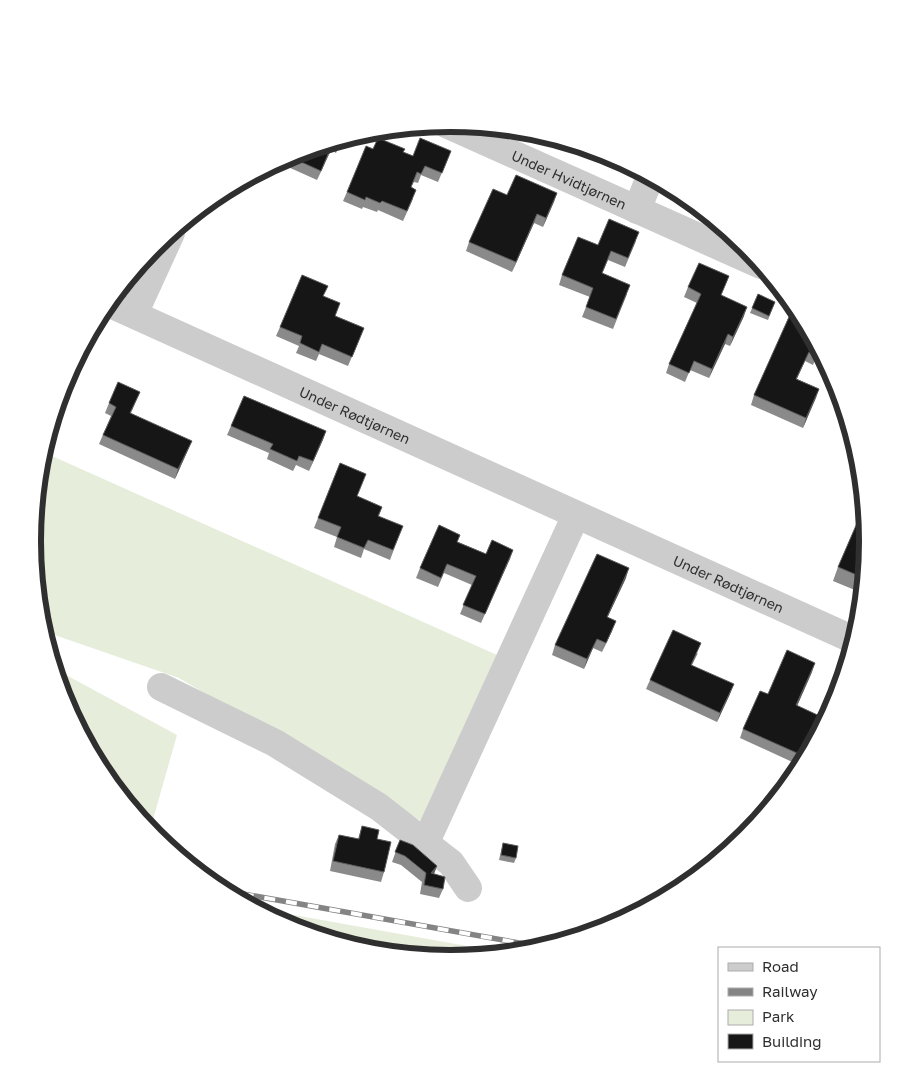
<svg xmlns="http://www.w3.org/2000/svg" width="900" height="1082" font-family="'Golos Text',sans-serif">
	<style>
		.green { fill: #e6eddb }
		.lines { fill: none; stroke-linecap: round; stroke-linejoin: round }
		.minor { stroke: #ccc; stroke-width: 28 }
		.rail-casing { stroke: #848484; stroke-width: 5.5 }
		.rail { stroke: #fff; stroke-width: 4; stroke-dasharray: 11; stroke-linecap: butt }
		.wall { fill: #8a8a8a }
		.shaded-wall { fill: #5c5c5c }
		.building { fill: #161616; stroke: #5c5c5c }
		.labels { text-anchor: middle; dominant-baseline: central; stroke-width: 5; stroke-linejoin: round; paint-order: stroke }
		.street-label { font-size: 14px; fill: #2f2f2f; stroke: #fff }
		.rim { fill: none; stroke: #2f2f2f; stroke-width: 6 }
	</style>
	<rect width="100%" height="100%" fill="#fff"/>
	<!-- green -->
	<path class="green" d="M43,452L497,655L423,822L179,678L43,631L33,541Z
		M55,669L177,735L150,830L103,773L64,701Z
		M255,908L506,953C487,955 468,959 449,958C381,957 314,940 255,908Z"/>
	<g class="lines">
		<!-- minor -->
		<g class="minor">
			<path id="s1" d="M446,124L761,265"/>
			<path d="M637,210L650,177"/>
			<path id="s2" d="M108,303L854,640"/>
			<path d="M134,314L171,233"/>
			<path d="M161,687L275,743L379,807L451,863L468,888"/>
			<path d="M425,844L576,515"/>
		</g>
		<!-- rail casing -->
		<g class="rail-casing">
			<path id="rail" d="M221,890L542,947"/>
		</g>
		<!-- rail -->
		<use href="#rail" class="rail"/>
	</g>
	<!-- wall -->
	<path class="wall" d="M355,136L350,146L341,142L336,153L331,150L317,180L277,162L290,155Z
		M373,149L403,152L413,156L451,151L438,182L421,175L418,183L414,182L411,187L413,199L403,221L378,210L377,212L363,207L362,209L343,201L347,192Z
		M557,193L543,227L534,223L512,272L466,251L469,242L507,195Z
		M636,241L625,267L608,260L602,274L627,294L613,329L582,317L590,297L559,285L562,275L598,245Z
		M729,276L721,295L744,316L730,346L725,344L709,378L690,370L685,382L666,373L669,364L697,303L684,297L688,287Z
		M758,294L775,302L768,320L750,313Z
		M324,296L336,316L364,328L348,366L319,354L316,361L296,353L299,346L276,336L280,327Z
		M789,317L819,350L813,365L805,361L797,379L819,389L803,428L751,405L754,395Z
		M140,392L131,413L188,450L175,479L99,444L111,416L105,413L109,403Z
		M231,426L326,431L309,471L296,465L293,471L267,459L269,453L227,435Z
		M357,497L382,507L379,516L399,536L390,560L364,549L361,558L334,547L337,537L314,528L318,518Z
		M868,541L862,593L833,581L838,567Z
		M458,542L486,554L513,550L481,623L460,614L472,585L444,573L438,587L416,578L420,568Z
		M626,578L607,618L612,631L602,652L593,648L584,669L552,655L555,645Z
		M698,653L692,665L730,694L717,722L646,689L650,680Z
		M812,672L797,706L826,719L801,766L740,738L743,729L768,694Z
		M362,826L377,839L384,872L381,882L330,871L335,844L339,835L358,839Z
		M400,840L437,866L434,874L443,889L439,898L420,894L422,882L401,865L392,862Z
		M503,843L516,858L514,863L499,860Z"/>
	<!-- shaded-wall -->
	<path class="shaded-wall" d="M334,142L331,150L317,180L321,171Z
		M557,193L554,202L543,227L546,218Z
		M537,214L534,223L512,272L516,262Z
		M747,307L744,316L730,346L733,337Z
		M728,334L725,344L709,378L712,369Z
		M819,389L816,398L803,428L806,418Z
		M326,431L323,440L309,471L313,461Z
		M192,441L188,450L175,479L178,469Z
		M513,550L510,559L481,623L485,614Z
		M629,568L626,578L603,627L607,617Z
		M616,621L612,631L602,652L606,643Z
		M597,639L593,648L584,669L587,659Z
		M815,663L812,672L793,715L796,705Z
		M734,684L730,694L717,722L720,713Z
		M437,866L433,876L431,873Z"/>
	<!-- building -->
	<path class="building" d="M378,138L405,149L403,152L413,156L420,138L451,151L442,173L425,166L421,174L417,172L411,187L416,190L407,211L382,201L380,203L366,197L365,200L347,192L366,146L373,149Z
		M333,142L321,171L288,156L290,155Z
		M516,175L557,193L546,218L537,214L516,262L469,242L493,189L507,195Z
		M609,219L639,232L628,258L611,251L602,273L630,285L616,319L586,307L593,288L562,275L578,237L598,245Z
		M699,263L729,276L721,295L747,307L733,337L728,334L712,369L694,361L689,373L669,364L701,294L688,287Z
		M302,275L328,286L323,296L340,303L335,316L364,328L352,357L322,344L319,352L300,343L302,336L280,327Z
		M758,294L775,302L769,316L752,308Z
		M789,317L805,324L819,350L816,355L809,352L796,379L819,389L806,418L754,395Z
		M66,377L69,378L53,418L64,381Z
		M118,382L140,392L130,413L192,441L178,469L103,435L116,407L109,403Z
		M244,396L326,431L313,461L299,456L297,461L270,449L273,444L231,426Z
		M340,463L366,474L357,496L382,507L378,516L403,526L393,550L368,540L364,548L337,537L341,527L318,518Z
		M864,507L868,541L864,578L838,567Z
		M439,525L460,535L457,542L486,554L492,540L513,550L485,614L463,605L476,576L447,564L441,578L420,568Z
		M597,554L629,568L607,617L616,621L606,643L597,639L587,659L555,645Z
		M673,630L701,643L691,665L734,684L720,713L650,680Z
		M787,650L815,663L796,705L826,719L806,757L743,729L760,691L768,694Z
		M362,826L379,830L377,839L391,842L384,872L333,861L339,835L359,839Z
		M400,840L413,845L437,866L431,873L445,877L443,889L424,885L426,873L405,856L395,852Z
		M503,843L518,846L516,858L501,855Z"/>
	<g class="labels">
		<!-- street labels -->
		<g class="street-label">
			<text stroke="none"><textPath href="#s1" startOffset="135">Under Hvidtjørnen</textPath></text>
			<text stroke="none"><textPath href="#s2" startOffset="271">Under Rødtjørnen</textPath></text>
			<text stroke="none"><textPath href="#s2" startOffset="681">Under Rødtjørnen</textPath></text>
		</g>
	</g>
	<!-- crop -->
	<path d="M0 0H900V1082H0ZM41 541a409 409 0 1 1 818 0a409 409 0 1 1-818 0Z" fill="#fff" fill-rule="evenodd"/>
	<path class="rim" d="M41 541a409 409 0 1 1 818 0a409 409 0 1 1-818 0Z"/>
	<!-- legend -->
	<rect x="718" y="947" width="162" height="115" fill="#ffffff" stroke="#acacac"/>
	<rect x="728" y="963" width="25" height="8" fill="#cccccc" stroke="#acacac"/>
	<text x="762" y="972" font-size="15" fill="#2f2f2f">Road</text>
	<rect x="728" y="988" width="25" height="8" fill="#848484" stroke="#acacac"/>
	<text x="762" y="997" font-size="15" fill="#2f2f2f">Railway</text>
	<rect x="728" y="1010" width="25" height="15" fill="#e6eddb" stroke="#acacac"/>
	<text x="762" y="1022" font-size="15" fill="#2f2f2f">Park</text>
	<rect x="728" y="1034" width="25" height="15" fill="#161616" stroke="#acacac"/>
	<text x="762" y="1047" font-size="15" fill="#2f2f2f">Building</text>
</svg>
